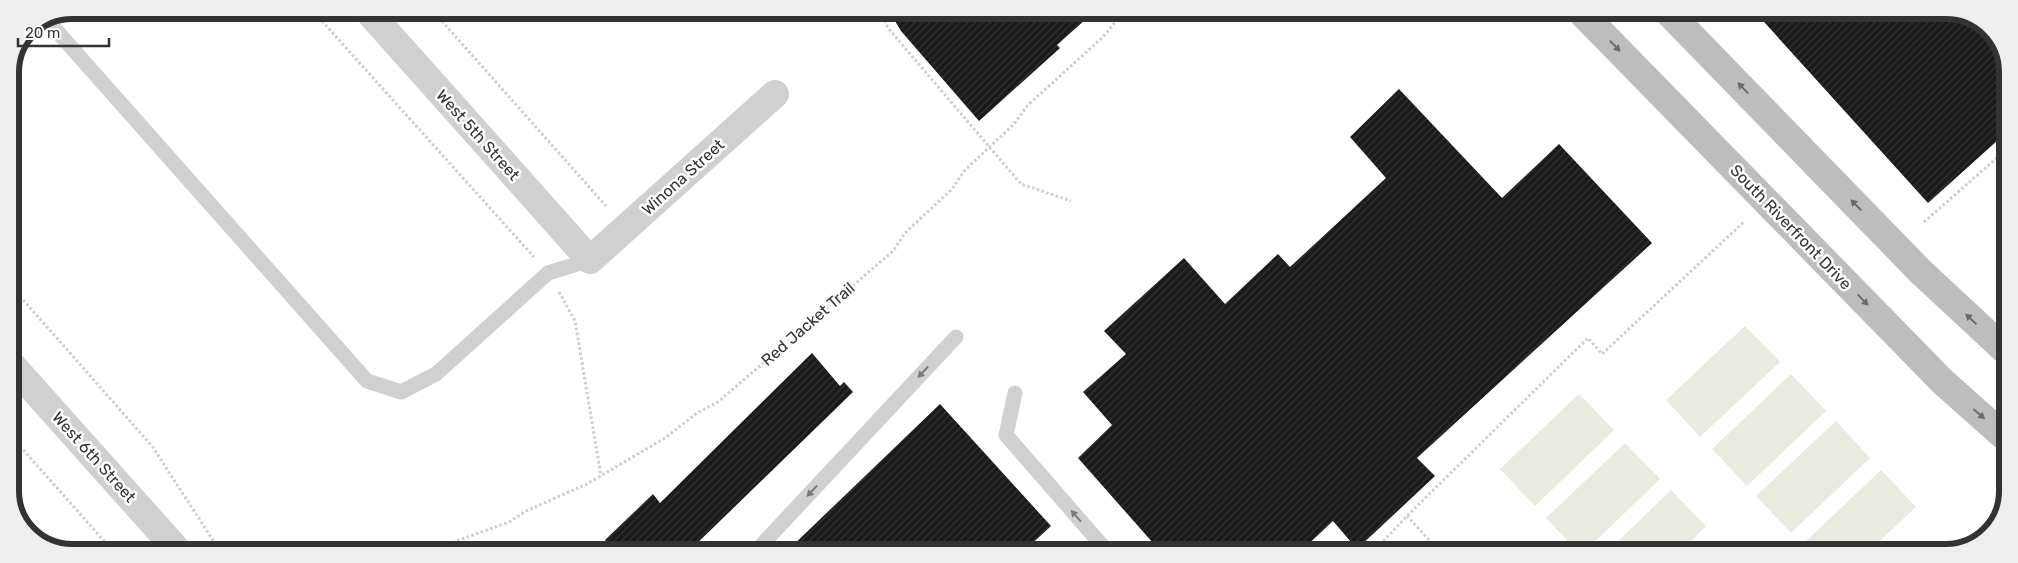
<svg xmlns="http://www.w3.org/2000/svg" width="2018" height="563" font-family="Rubik,sans-serif">
	<style>
		.garden { fill: #e6ecdf }
		.building { fill: url(#building-hatch) }
		.lines { fill: none; stroke-linecap: round; stroke-linejoin: round }
		.path { stroke: #cdcdcd; stroke-width: 3; stroke-dasharray: 2.5 2.5; stroke-linecap: butt }
		.lane { stroke: #d0d0d0; stroke-width: 15 }
		.street { stroke: #d0d0d0; stroke-width: 28 }
		.secondary { stroke: #bdbdbd; stroke-width: 28 }
		.oneway { fill: #6a6a6a }
		.oneway2 { fill: #7a7a7a }
		.labels { text-anchor: middle; dominant-baseline: central; stroke-width: 5; stroke-linejoin: round; paint-order: stroke }
		.street-label { font-size: 16px; fill: #333; stroke: #fff }
		.rim { fill: none; stroke: #333; stroke-width: 6 }
	</style>
	<defs>
		<pattern id="building-hatch" width="6" height="6" patternUnits="userSpaceOnUse" patternTransform="scale(1.25)"><rect width="6" height="6" fill="#1a1a1a"/><path d="M-1 1l2-2M0 6l6-6M5 7l2-2" fill="none" stroke="#333"/></pattern>
	</defs>
	<rect width="100%" height="100%" fill="#fff"/>
	<!-- garden -->
	<path class="garden" d="M1745,326L1780,362L1700,437L1666,400Z
		M1791,374L1826,411L1747,486L1712,449Z
		M1579,394L1614,430L1535,506L1500,469Z
		M1836,421L1870,458L1791,533L1756,496Z
		M1625,443L1660,479L1583,553H1579L1546,518Z
		M1881,470L1916,507L1867,553H1809L1802,545Z
		M1671,490L1706,526L1679,553H1606Z"/>
	<!-- building -->
	<path class="building" d="M889,11H1095L1057,45L1060,48L979,121L901,31Z
		M1755,12H1962L1993,31L2008,67V131L1928,203Z
		M1399,89L1502,198L1559,144L1652,243L1417,458L1435,476L1357,549L1333,521L1300,552H1161L1078,458L1112,425L1083,392L1126,354L1104,331L1184,258L1225,304L1278,254L1290,267L1386,178L1350,137Z
		M812,353L840,386L844,382L853,392L688,552H615L605,540L653,494L660,503Z
		M940,404L1051,526L1023,552H786Z"/>
	<g class="lines">
		<!-- path -->
		<path class="path" d="M312,10L534,257
			M432,10L606,206
			M881,11L888,28L1021,184L1071,201
			M1924,222L2007,149
			M10,285L152,446L220,551
			M559,292L575,321L601,476
			M10,435L113,551
			M1407,516L1440,552
			M429,551L509,522L526,511L587,484L665,438L697,413L718,402L893,251L905,233L952,189L965,170L1014,124L1028,105L1103,37L1124,11
			M1373,552L1407,516L1588,338L1602,354L1745,221"/>
		<!-- lane -->
		<path class="lane" d="M47,20L367,381L401,392L436,374L548,273L590,260
			M1015,393L1006,435L1106,550L1103,552
			M755,552L956,337"/>
		<!-- street -->
		<path class="street" d="M367,10L590,260L775,94
			M10,363L178,551"/>
		<!-- secondary -->
		<path class="secondary" d="M1581,12L1943,382L2006,438
			M1668,12L1920,271L2007,352"/>
	</g>
	<!-- one-way arrows -->
	<defs><path id="oneway-solid" d="M-6-.8H1V-3.2L6.5 0L1 3.2V.8H-6Z" transform="scale(1.25)"/></defs>
	<g class="oneway">
		<use href="#oneway-solid" transform="translate(1615 46) rotate(46)"/>
		<use href="#oneway-solid" transform="translate(1743 88) rotate(-134)"/>
		<use href="#oneway-solid" transform="translate(1856 205) rotate(-134)"/>
		<use href="#oneway-solid" transform="translate(1863 300) rotate(46)"/>
		<use href="#oneway-solid" transform="translate(1971 319) rotate(-137)"/>
		<use href="#oneway-solid" transform="translate(1979 414) rotate(41)"/>
	</g>
	<g class="oneway2">
		<use href="#oneway-solid" transform="translate(923 372) rotate(133)"/>
		<use href="#oneway-solid" transform="translate(812 491) rotate(133)"/>
		<use href="#oneway-solid" transform="translate(1076 516) rotate(-131)"/>
	</g>
	<g class="labels">
		<!-- street labels -->
		<g class="street-label">
			<text transform="translate(478 135) rotate(48)">West 5th Street</text>
			<text transform="translate(683 177) rotate(-42)">Winona Street</text>
			<text transform="translate(1791 227) rotate(46)">South Riverfront Drive</text>
			<text transform="translate(808 324) rotate(-41)">Red Jacket Trail</text>
			<text transform="translate(94 457) rotate(48)">West 6th Street</text>
		</g>
	</g>
	<!-- crop -->
	<path d="M0 0H2018V563H0ZM72 19H1946A53 53 0 0 1 1999 72V491A53 53 0 0 1 1946 544H72A53 53 0 0 1 19 491V72A53 53 0 0 1 72 19Z" fill="#efefef" fill-rule="evenodd"/>
	<path class="rim" d="M72 19H1946A53 53 0 0 1 1999 72V491A53 53 0 0 1 1946 544H72A53 53 0 0 1 19 491V72A53 53 0 0 1 72 19Z"/>
	<!-- scale -->
	<path d="M18 38v8h91v-8" fill="none" stroke="#333333" stroke-width="2.5"/>
	<text x="25" y="38" font-size="15" fill="#333333" stroke="#ffffff" stroke-width="4" paint-order="stroke">20 m</text>
</svg>
